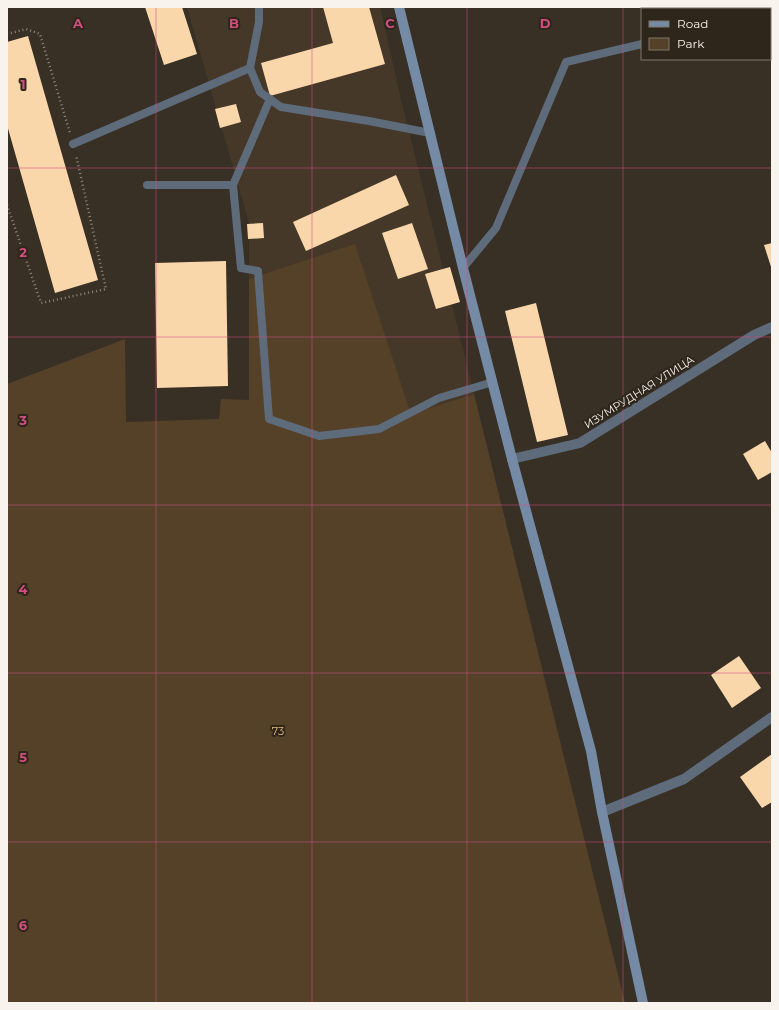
<svg xmlns="http://www.w3.org/2000/svg" width="779" height="1010" font-family="Montserrat,sans-serif">
	<style>
		.built { fill: #453828 }
		.green { fill: #554128 }
		.building { fill: #fad7ab }
		.lines { fill: none; stroke-linecap: round; stroke-linejoin: round }
		.path { stroke: #8f8880; stroke-width: 2.5; stroke-dasharray: 1 3; stroke-linecap: butt }
		.lane { stroke: #5d6b7b; stroke-width: 8 }
		.street { stroke: #5d6b7b; stroke-width: 10 }
		.secondary { stroke: #758ba5; stroke-width: 10 }
		.grid { fill: none; stroke: #d04f7f; stroke-width: 1; stroke-opacity: 0.55 }
		.labels { text-anchor: middle; dominant-baseline: central; stroke-width: 4; stroke-linejoin: round; paint-order: stroke }
		.street-label { font-size: 11px; fill: #f8f3ec; stroke: #2e251b }
		.park-label { font-size: 11px; fill: #edbb7b; stroke: #2e251b }
		.grid-label { font-size: 13px; text-anchor: middle; font-weight: bold; fill: #d04f7f; stroke: #2e251b; stroke-width: 4; stroke-linejoin: round; paint-order: stroke }
	</style>
	<rect width="100%" height="100%" fill="#382f25"/>
	<!-- built -->
	<path class="built" d="M187,7H380L401,99L474,394L411,415L355,245L249,279V223Z"/>
	<!-- green -->
	<path class="green" d="M355,244L411,414L474,394L625,1003H7V384L125,339L126,422L219,419L221,399L249,400V279Z"/>
	<!-- building -->
	<path class="building" d="M145,7H182L197,54L164,65Z
		M323,7H369L385,64L270,96L261,63L333,43Z
		M28,36L98,280L55,293L7,125V42Z
		M236,104L241,122L220,128L215,109Z
		M396,175L409,205L306,251L293,222Z
		M263,223L264,238L248,239L247,224Z
		M412,223L428,269L398,279L382,233Z
		M772,243V270L764,245Z
		M226,261L228,386L157,388L155,263Z
		M450,267L460,302L436,309L425,274Z
		M536,303L568,435L537,442L505,311Z
		M765,441L772,453V472L758,480L743,454Z
		M739,656L761,688L732,708L711,675Z
		M772,754V802L762,808L740,777Z"/>
	<g class="lines">
		<!-- path -->
		<path class="path" d="M7,34L26,29L40,34L70,133
			M7,205L41,303L106,289L76,155"/>
		<!-- lane -->
		<path class="lane" d="M770,14L772,13
			M250,68L260,92L281,107L369,121L430,133
			M73,144L250,68L259,22V7
			M147,185H233L241,268L258,271L269,419L319,436L379,429L439,398L493,382
			M233,185L270,99
			M463,268L496,228L566,62L642,44"/>
		<!-- street -->
		<path class="street" d="M512,459L580,443L754,335L772,327
			M602,812L684,779L772,717"/>
		<!-- secondary -->
		<path class="secondary" d="M399,7L463,268L512,459L591,751L602,812L643,1003"/>
	</g>
	<!-- grid -->
	<path class="grid" d="M156,7V1003M312,7V1003M467,7V1003M623,7V1003M7,168H772M7,337H772M7,505H772M7,673H772M7,842H772"/>
	<g class="labels">
		<!-- street labels -->
		<g class="street-label">
			<text transform="translate(639 392) rotate(-32)">ИЗУМРУДНАЯ УЛИЦА</text>
		</g>
		<!-- park labels -->
		<g class="park-label">
			<text x="278" y="731">73</text>
		</g>
	</g>
	<g class="grid-label">
		<text x="78" y="28">A</text>
		<text x="234" y="28">B</text>
		<text x="390" y="28">C</text>
		<text x="545" y="28">D</text>
		<text x="23" y="89">1</text>
		<text x="23" y="257">2</text>
		<text x="23" y="425">3</text>
		<text x="23" y="594">4</text>
		<text x="23" y="762">5</text>
		<text x="23" y="930">6</text>
	</g>
	<!-- border -->
	<rect width="779" height="1010" fill="none" stroke="#f8f3ec" stroke-width="16"/>
	<!-- legend -->
	<rect x="641" y="8" width="130" height="52" fill="#2e251b" stroke="#7f776f"/>
	<rect x="649" y="21" width="20" height="6" fill="#758ba5" stroke="#7f776f"/>
	<text x="677" y="28" font-size="12" fill="#f8f3ec">Road</text>
	<rect x="649" y="38" width="20" height="12" fill="#554128" stroke="#7f776f"/>
	<text x="677" y="48" font-size="12" fill="#f8f3ec">Park</text>
</svg>
